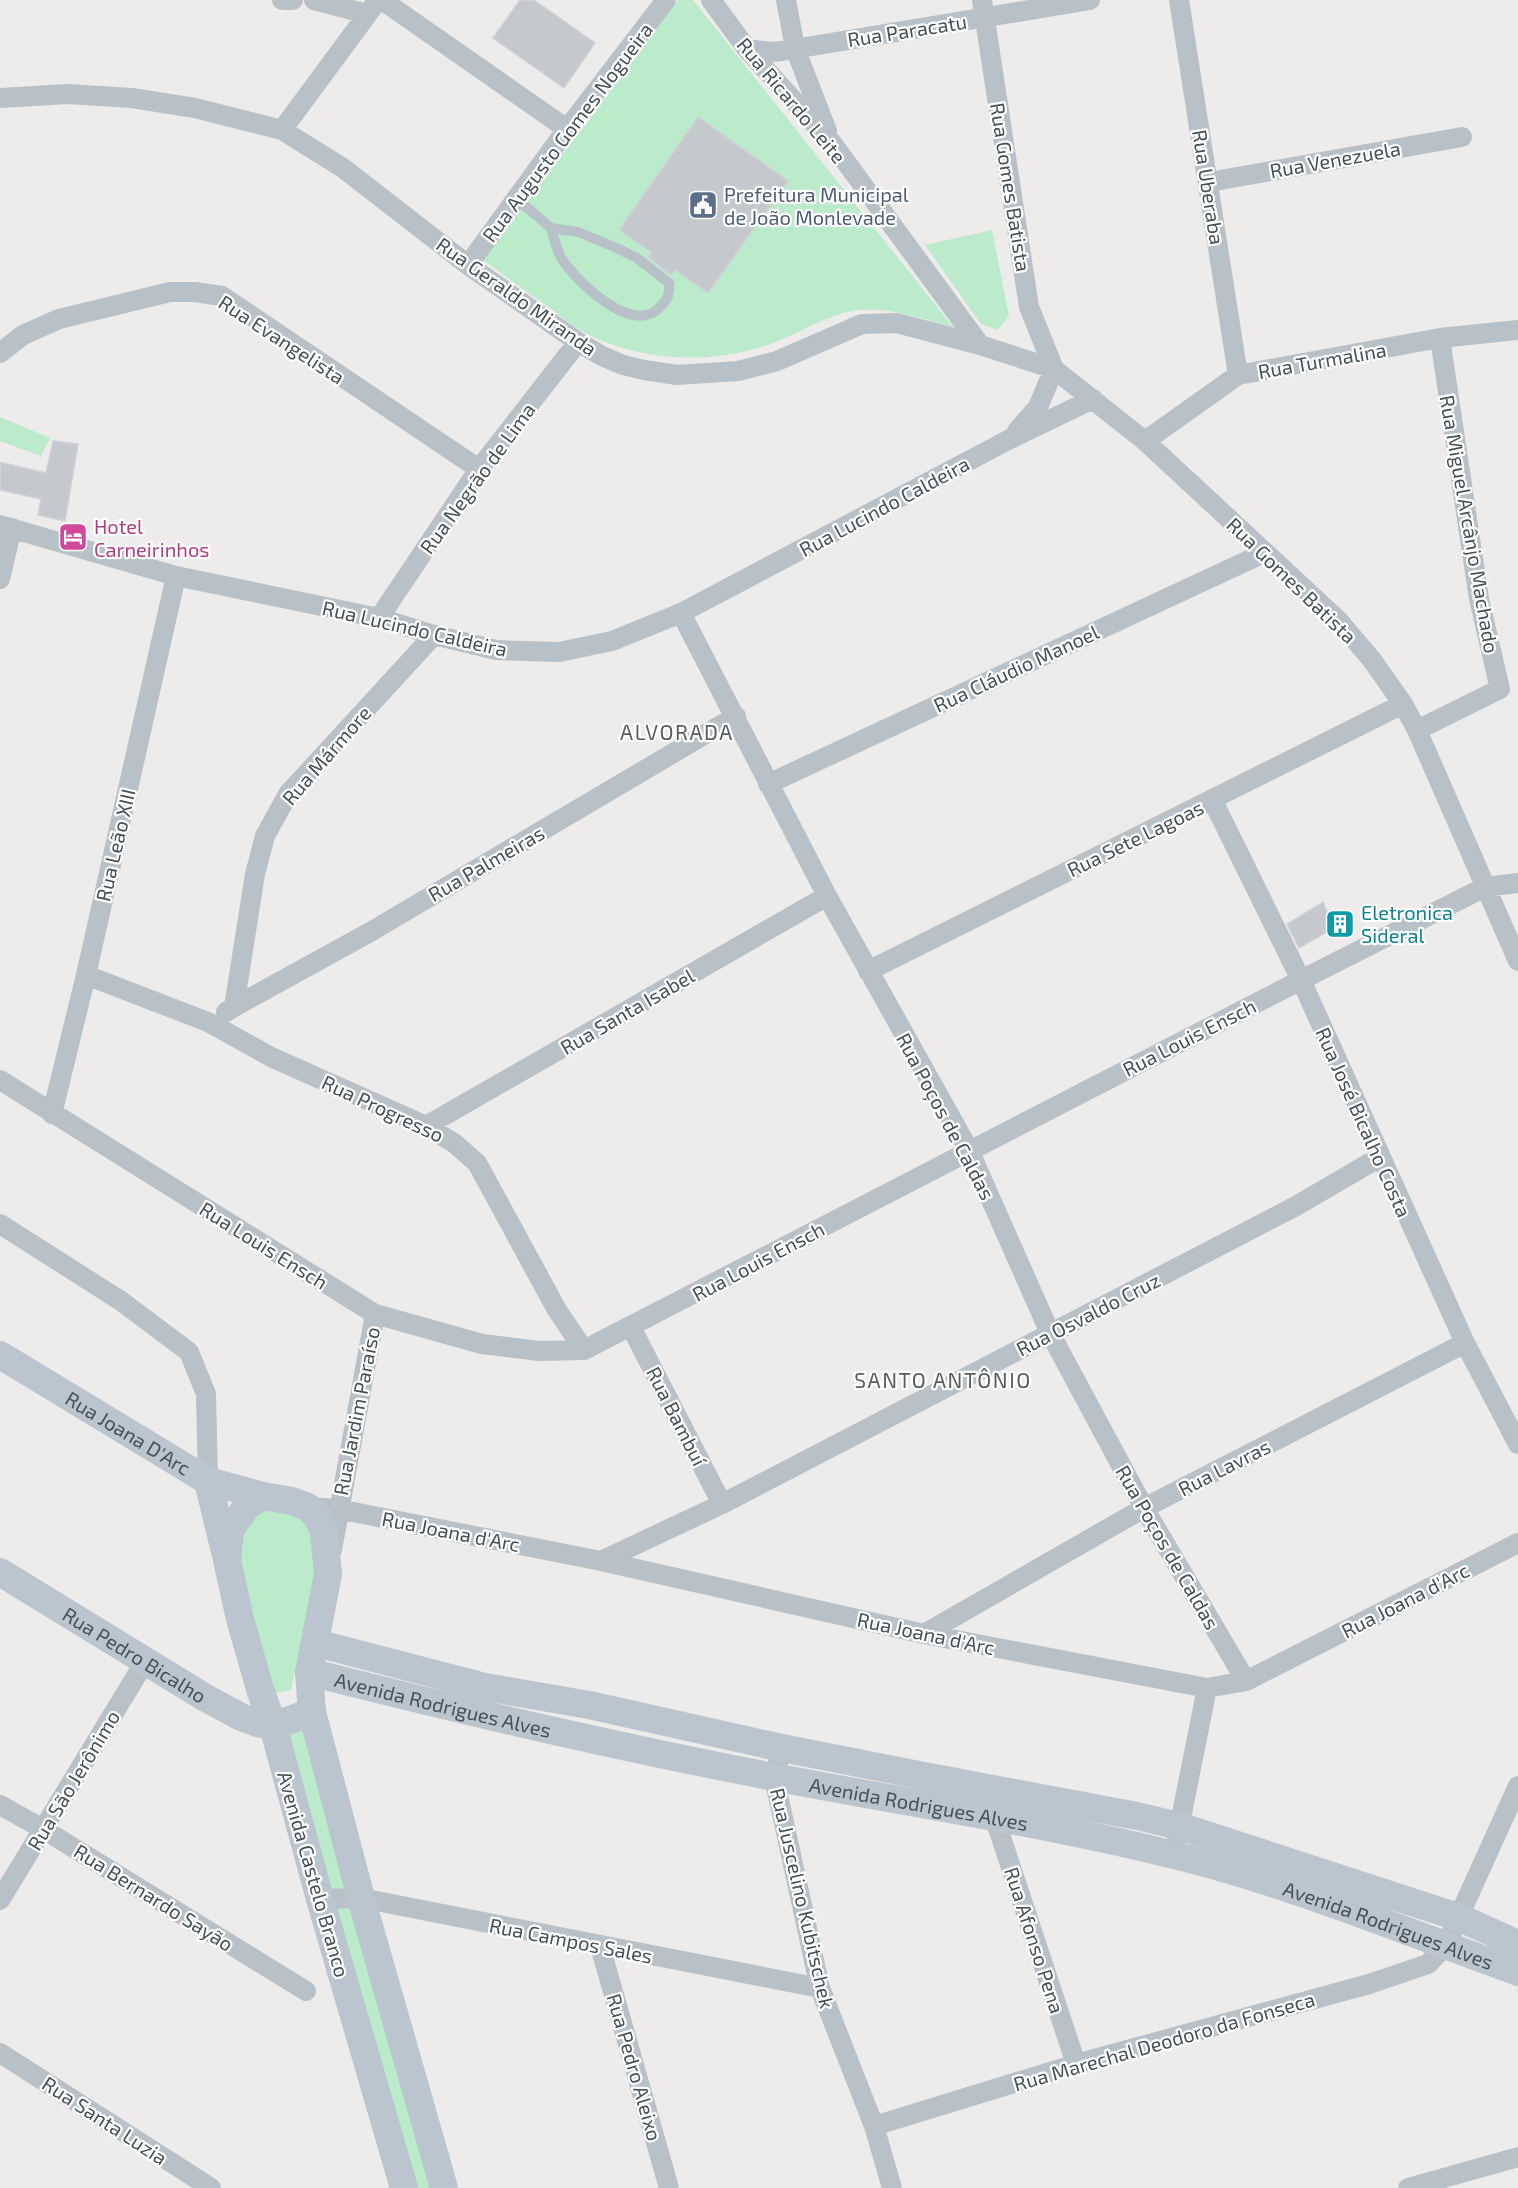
<svg xmlns="http://www.w3.org/2000/svg" width="1518" height="2188" font-family="'Exo 2',sans-serif">
	<style>
		.green { fill: #bbebcb }
		.building { fill: #c5c9ce; stroke: #cfd2d7; stroke-width: 1.5 }
		.lines { fill: none; stroke-linecap: round; stroke-linejoin: round }
		.lane { stroke: #b7c1c7; stroke-width: 10 }
		.street { stroke: #b7c1c7; stroke-width: 20 }
		.secondary { stroke: #bac5cf; stroke-width: 28 }
		.labels { text-anchor: middle; dominant-baseline: central; stroke-width: 4.5; stroke-linejoin: round; paint-order: stroke }
		.street-label { font-size: 20px; fill: #455057; stroke: #fff }
		.service-label { font-size: 20px; fill: #4e5e75; stroke: #fff; text-anchor: start }
		.hotel-label { font-size: 20px; fill: #b23c85; stroke: #fff; text-anchor: start }
		.culture-label { font-size: 20px; fill: #0d838f; stroke: #fff; text-anchor: start }
		.neighbourhood-label { font-size: 21px; letter-spacing: 1.5px; fill: #595c60; stroke: #fff }
	</style>
	<rect width="100%" height="100%" fill="#eeebeb"/>
	<!-- green -->
	<path class="green" d="M678,0H693L953,327C914,317 876,301 837,315C811,324 788,339 761,347C703,365 637,360 583,332C571,326 560,316 550,308C527,292 505,276 483,260Z
		M992,230L1009,316L998,330L981,324L925,245Z
		M0,417L50,438L41,456L0,441Z
		M281,1508L312,1526L315,1573L291,1690L272,1694L235,1547L249,1517L268,1510Z
		M306,1727L436,2188H409L280,1737Z"/>
	<!-- building -->
	<path class="building" d="M520,0H534L595,43L564,88L493,38Z
		M698,117L788,181L708,293L675,270L671,275L648,257L651,252L619,230Z
		M53,441L78,444L65,521L38,515L41,499L0,490V462L46,473Z
		M1323,902L1334,928L1299,948L1287,924Z"/>
	<g class="lines">
		<!-- lane -->
		<path class="lane" d="M516,198L551,228L578,232L612,246L637,258L669,283C670,294 668,299 660,307C633,337 576,281 562,259C556,250 554,237 551,228"/>
		<!-- street -->
		<path class="street" d="M282,0H293
			M314,0L367,14
			M382,0L567,129
			M711,0L747,49L832,143L980,345
			M786,0L795,48L827,131
			M982,0L1029,307L1054,369
			M1179,0L1238,375
			M747,49L771,52L782,51L1090,0
			M0,98L67,94L132,98L195,108L282,130L343,168L468,265L578,342L602,356L623,365L644,370L677,375L738,371L777,361L862,324L897,323L980,345L1054,369L1145,441L1338,620L1372,660L1403,704L1417,730L1518,961
			M282,130L378,0
			M1209,182L1462,137
			M468,265L567,129L666,0
			M0,353L23,335L59,319L170,292H195L222,296L479,469
			M1017,431L1038,407L1054,369
			M1145,441L1238,375L1440,338L1518,330
			M0,525L176,576L379,618L434,635L496,650L559,652L612,641L681,613L1008,440L1093,399
			M0,579L12,528
			M681,613L827,896L969,1150L1050,1333L1144,1508L1246,1681
			M379,618L479,469L578,342
			M1417,730L1500,689L1479,599L1440,338
			M768,784L1264,553
			M1212,799L1301,980L1465,1343L1518,1444
			M868,971L1403,704
			M86,975L208,1022L271,1057L426,1126L454,1143L477,1163L557,1310L584,1350
			M234,1007L372,931L736,716
			M226,1012L234,1007L255,874L265,836L288,794L434,635
			M0,1080L375,1314L482,1344L539,1351L584,1350L1301,980L1485,887L1518,883
			M52,1114L86,975L176,576
			M426,1126L827,896
			M0,1224L121,1301L189,1352L206,1394L208,1481
			M631,1327L722,1504
			M308,1507L338,1509L601,1561L924,1634L1207,1688L1246,1681L1518,1543
			M332,1550L375,1314
			M601,1561L722,1504L1296,1206L1380,1157
			M924,1634L1144,1508L1465,1343
			M782,1748L774,1777L820,1988L874,2126L892,2188
			M0,1805L43,1829L306,1991
			M995,1807L994,1816L1076,2064
			M1177,1838L1207,1688
			M320,1899L361,1898L820,1988
			M0,1900L146,1660
			M600,1946L669,2188
			M0,2053L211,2188
			M874,2126L1076,2064L1369,1984L1428,1964L1446,1945L1518,1786
			M1408,2188L1518,2157"/>
		<!-- secondary -->
		<g class="secondary">
			<path id="s1" d="M0,1355L208,1481L263,1496"/>
			<path d="M208,1481L225,1552"/>
			<path id="s2" d="M0,1572L204,1697L241,1717L257,1723L273,1726L312,1712"/>
			<path d="M316,1643L485,1687L589,1705L782,1748L924,1776L1137,1816L1179,1826L1458,1917L1518,1944"/>
			<path id="s3" d="M309,1672C463,1711 618,1747 774,1777C907,1803 1042,1822 1174,1855C1292,1884 1404,1931 1518,1972"/>
			<path d="M404,2188L320,1899L273,1726L260,1689L240,1619L227,1560L230,1530L247,1506L263,1496L292,1501L308,1507L318,1518L324,1532L328,1574L309,1672L312,1712L361,1898L444,2188"/>
		</g>
	</g>
	<!-- icons -->
	<defs>
		<g id="civic-square" transform="scale(1.5)"><rect x="-9" y="-9" width="18" height="18" rx="4" fill="#5c6f8a" stroke="#fff"/><path d="M-.6-6.5H3V-4.5H.6V-3L4-1V1h2V6H-6V1h2V-1L-.6-3ZM-1.2 2.5V6h2.4V2.5Z" fill="#fff"/></g>
		<g id="hotel-square" transform="scale(1.5)"><rect x="-9" y="-9" width="18" height="18" rx="4" fill="#d1479c" stroke="#fff"/><path d="M-6-4.5h1.5V1H6V5H4.5V3h-9V5H-6ZM-4 0a1.8 1.8 0 1 1 3.6 0ZM.5 0V-2.5h3Q6-2.5 6 0Z" fill="#fff"/></g>
		<g id="building-square" transform="scale(1.5)"><rect x="-9" y="-9" width="18" height="18" rx="4" fill="#0f9aa8" stroke="#fff"/><path d="M-4-6H4V6H1V3H-1V6H-4ZM-2.5-4.3h1.7v1.8h-1.7ZM.8-4.3h1.7v1.8H.8ZM-2.5-1h1.7V.8h-1.7ZM.8-1h1.7V.8H.8Z" fill="#fff"/></g>
	</defs>
	<g fill-rule="evenodd">
		<use href="#civic-square" x="703" y="205"/>
		<use href="#hotel-square" x="73" y="537"/>
		<use href="#building-square" x="1340" y="924"/>
	</g>
	<g class="labels">
		<!-- street labels -->
		<g class="street-label">
			<text transform="translate(907 30) rotate(-9)">Rua Paracatu</text>
			<text transform="translate(792 100) rotate(50)">Rua Ricardo Leite</text>
			<text transform="translate(567 132) rotate(-53)">Rua Augusto Gomes Nogueira</text>
			<text transform="translate(1335 159) rotate(-10)">Rua Venezuela</text>
			<text transform="translate(1011 187) rotate(81)">Rua Gomes Batista</text>
			<text transform="translate(1209 187) rotate(81)">Rua Uberaba</text>
			<text transform="translate(517 296) rotate(35)">Rua Geraldo Miranda</text>
			<text transform="translate(282 339) rotate(33)">Rua Evangelista</text>
			<text transform="translate(1322 360) rotate(-10)">Rua Turmalina</text>
			<text transform="translate(477 478) rotate(-54)">Rua Negrão de Lima</text>
			<text transform="translate(884 506) rotate(-28)">Rua Lucindo Caldeira</text>
			<text transform="translate(1470 524) rotate(80)">Rua Miguel Arcânjo Machado</text>
			<text transform="translate(1292 580) rotate(44)">Rua Gomes Batista</text>
			<text transform="translate(415 628) rotate(13)">Rua Lucindo Caldeira</text>
			<text transform="translate(1016 668) rotate(-25)">Rua Cláudio Manoel</text>
			<text transform="translate(326 755) rotate(-49)">Rua Mármore</text>
			<text transform="translate(1135 838) rotate(-26)">Rua Sete Lagoas</text>
			<text transform="translate(115 845) rotate(-77)">Rua Leão XIII</text>
			<text transform="translate(486 863) rotate(-30)">Rua Palmeiras</text>
			<text transform="translate(627 1011) rotate(-30)">Rua Santa Isabel</text>
			<text transform="translate(1189 1037) rotate(-27)">Rua Louis Ensch</text>
			<text transform="translate(383 1108) rotate(25)">Rua Progresso</text>
			<text transform="translate(946 1116) rotate(62)">Rua Poços de Caldas</text>
			<text transform="translate(1364 1122) rotate(66)">Rua José Bicalho Costa</text>
			<text transform="translate(264 1245) rotate(32)">Rua Louis Ensch</text>
			<text transform="translate(758 1261) rotate(-28)">Rua Louis Ensch</text>
			<text transform="translate(1088 1314) rotate(-27)">Rua Osvaldo Cruz</text>
			<text transform="translate(356 1411) rotate(-79)">Rua Jardim Paraíso</text>
			<text transform="translate(677 1416) rotate(63)">Rua Bambuí</text>
			<text stroke="none"><textPath href="#s1" startOffset="150">Rua Joana D'Arc</textPath></text>
			<text transform="translate(1224 1467) rotate(-27)">Rua Lavras</text>
			<text transform="translate(451 1531) rotate(11)">Rua Joana d'Arc</text>
			<text transform="translate(1168 1547) rotate(60)">Rua Poços de Caldas</text>
			<text transform="translate(1405 1600) rotate(-27)">Rua Joana d'Arc</text>
			<text transform="translate(926 1633) rotate(12)">Rua Joana d'Arc</text>
			<text stroke="none"><textPath href="#s2" startOffset="158">Rua Pedro Bicalho</textPath></text>
			<text stroke="none"><textPath href="#s3" startOffset="138">Avenida Rodrigues Alves</textPath></text>
			<text transform="translate(73 1780) rotate(-59)">Rua São Jerônimo</text>
			<text stroke="none"><textPath href="#s3" startOffset="624">Avenida Rodrigues Alves</textPath></text>
			<text transform="translate(314 1874) rotate(74)">Avenida Castelo Branco</text>
			<text transform="translate(154 1897) rotate(32)">Rua Bernardo Sayão</text>
			<text transform="translate(803 1898) rotate(77)">Rua Juscelino Kubitschek</text>
			<text stroke="none"><textPath href="#s3" startOffset="1110">Avenida Rodrigues Alves</textPath></text>
			<text transform="translate(571 1940) rotate(11)">Rua Campos Sales</text>
			<text transform="translate(1035 1940) rotate(72)">Rua Afonso Pena</text>
			<text transform="translate(1164 2041) rotate(-16)">Rua Marechal Deodoro da Fonseca</text>
			<text transform="translate(635 2067) rotate(74)">Rua Pedro Aleixo</text>
			<text transform="translate(105 2120) rotate(33)">Rua Santa Luzia</text>
		</g>
		<!-- service labels -->
		<g class="service-label">
			<text x="724" y="194">Prefeitura Municipal<tspan x="724" dy="23">de João Monlevade</tspan></text>
		</g>
		<!-- hotel labels -->
		<g class="hotel-label">
			<text x="94" y="526">Hotel<tspan x="94" dy="23">Carneirinhos</tspan></text>
		</g>
		<!-- culture labels -->
		<g class="culture-label">
			<text x="1361" y="912">Eletronica<tspan x="1361" dy="23">Sideral</tspan></text>
		</g>
		<!-- neighbourhood labels -->
		<g class="neighbourhood-label">
			<text x="677" y="731">ALVORADA</text>
			<text x="943" y="1379">SANTO ANTÔNIO</text>
		</g>
	</g>
</svg>
